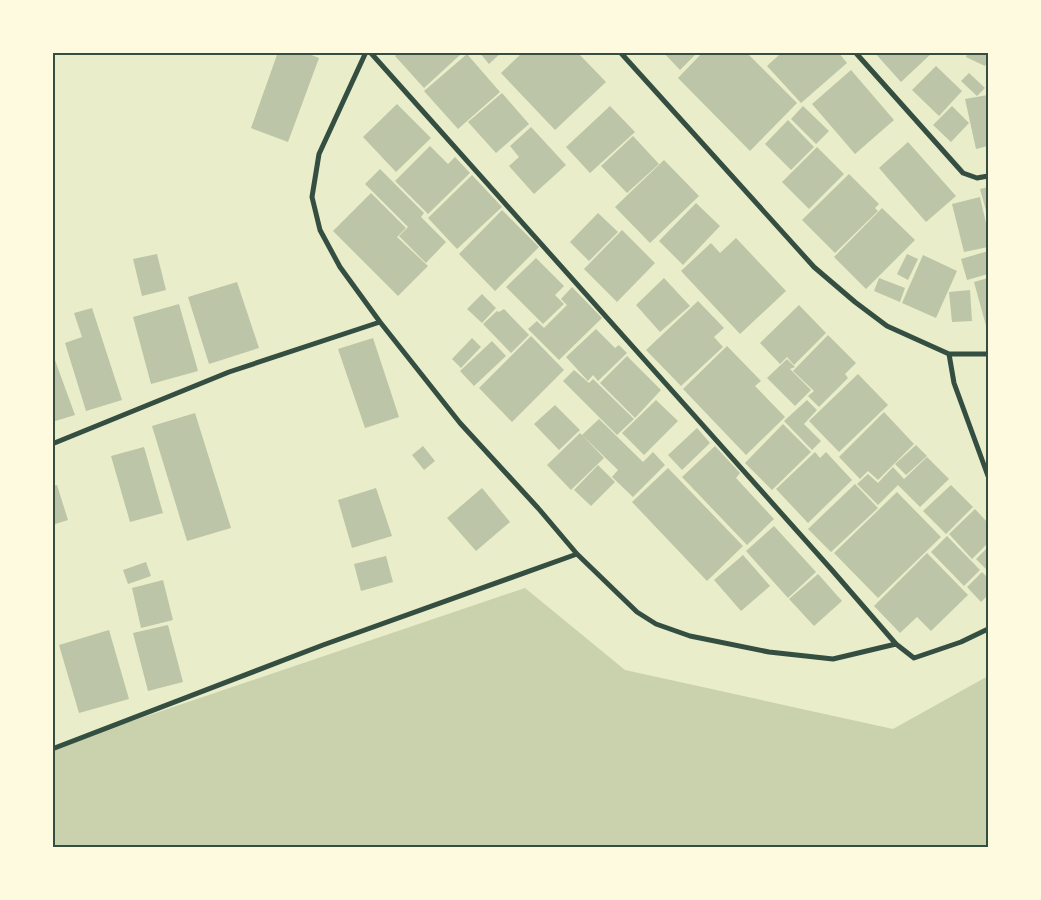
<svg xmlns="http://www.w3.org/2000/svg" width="1041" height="900" font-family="Cabin,sans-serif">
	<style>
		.green { fill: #cad2ad }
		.building { fill: #bcc5a7 }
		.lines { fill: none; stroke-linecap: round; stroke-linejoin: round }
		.minor { stroke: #344e41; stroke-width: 5 }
		.neatline { fill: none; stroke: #344e41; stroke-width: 2 }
	</style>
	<rect width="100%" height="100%" fill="#e9edc9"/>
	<!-- green -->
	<path class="green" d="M525,588L625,670L893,729L988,676V847H53L52,748Z"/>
	<!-- building -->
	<path class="building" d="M278,52H304L319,58L288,142L251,128Z
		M399,52H460L461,54L424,88L395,56Z
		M479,52H502L489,64Z
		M523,52H577L606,82L555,130L501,73Z
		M663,52H698L680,70Z
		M703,52H746L797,103L750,151L678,78Z
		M776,52H838L847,63L801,103L767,66L779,55Z
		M874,52H933L901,82Z
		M968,52H988V60L985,66L966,57Z
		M467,54L500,92L458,129L424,91Z
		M936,66L962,91L939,116L912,90Z
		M851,70L894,120L855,154L812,104Z
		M969,73L985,88L977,96L961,81Z
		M502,93L529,124L496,153L468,122Z
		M988,95V146L976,149L965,99Z
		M397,104L431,138L396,172L363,137Z
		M610,106L635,132L590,173L566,147Z
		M803,106L829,131L816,144L791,119Z
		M952,106L969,123L951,142L933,125Z
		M788,120L814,147L791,170L765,144Z
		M531,127L566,165L534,194L509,166L519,157L510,146Z
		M633,136L659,164L627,193L601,166Z
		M908,142L956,196L926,222L879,168Z
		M430,146L448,164L455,157L470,173L428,214L395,181Z
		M817,147L844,174L809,209L782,182Z
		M664,160L699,196L650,243L615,207Z
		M380,169L424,213L421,217L446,242L426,263L399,236L408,227L365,184Z
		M849,174L879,204L875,208L878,211L835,253L802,220Z
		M472,175L502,207L457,249L428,218Z
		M988,187V218L980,189Z
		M371,193L406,228L397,237L428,266L398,296L333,231Z
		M980,197L988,232V247L964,252L952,204Z
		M696,203L720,226L683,265L659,241Z
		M882,208L915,240L866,289L834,257Z
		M502,210L539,247L495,291L459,254Z
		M598,213L618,232L589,261L570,242Z
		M622,230L655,263L617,302L584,269Z
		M736,238L786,291L740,334L681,271L711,243L720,253Z
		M988,251V274L967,280L961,259Z
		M157,254L166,290L142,296L133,259Z
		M907,254L918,259L908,280L897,274Z
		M923,255L957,271L936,318L902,303Z
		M536,258L564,286L555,295L564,304L543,324L506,287Z
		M664,278L690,306L660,332L636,305Z
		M879,278L905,288L900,302L874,291Z
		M988,278V333L974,282Z
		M237,282L259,348L209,364L188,297Z
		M572,287L602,318L559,360L528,329L537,321L544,328L567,305L561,299Z
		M970,290L972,321L952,322L949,292Z
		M482,294L496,308L482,323L467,309Z
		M698,301L724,328L714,337L723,347L681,386L646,350Z
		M179,304L198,371L151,384L133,317Z
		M799,305L826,333L794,365L787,357L780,364L760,343Z
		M92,308L122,400L86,411L65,343L82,337L74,313Z
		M504,309L529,335L511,353L483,324L497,311L499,312Z
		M596,329L615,348L619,345L627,353L598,381L593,375L588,381L566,357Z
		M828,335L856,363L845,374L848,378L819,407L808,396L814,391L793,371Z
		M531,336L564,370L512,422L479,388Z
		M373,338L399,417L365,428L338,349Z
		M472,338L481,347L461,368L452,359Z
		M492,341L506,356L474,386L460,371Z
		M727,346L761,381L755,386L785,417L746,455L683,389Z
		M52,352L75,415L52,422Z
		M627,356L661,390L635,418L600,383Z
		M787,359L795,367L790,369L811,390L795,406L767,378Z
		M574,370L589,383L593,379L634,419L617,435L563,381Z
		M858,374L888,405L839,452L809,421Z
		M656,400L678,421L644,455L622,433Z
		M807,400L817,410L804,424L821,441L812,450L784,421Z
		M555,405L580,430L559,450L534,424Z
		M884,412L914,444L878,480L868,471L860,479L839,457Z
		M195,413L231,528L187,541L152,426Z
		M599,419L643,462L653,452L665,465L633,497L612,477L618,470L582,435Z
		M783,424L811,452L772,490L745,463Z
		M697,428L710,443L682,470L668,455Z
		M580,433L604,458L571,490L547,465Z
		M916,445L927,456L906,475L895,464Z
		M423,446L435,461L424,470L412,455Z
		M715,446L740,473L736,478L774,519L747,545L682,477Z
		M144,447L163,513L130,522L111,456Z
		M815,452L820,458L826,452L852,480L808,523L776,489Z
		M927,457L949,479L920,507L898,485L878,505L857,484L868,474L878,483L893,467L904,479Z
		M598,465L615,482L591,506L574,490Z
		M668,468L743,546L707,581L632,502Z
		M855,484L878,508L831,552L808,529Z
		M57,485L68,520L52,525V486Z
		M951,485L973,507L946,534L923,511Z
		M376,488L392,536L352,548L338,500Z
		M482,488L510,522L476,551L447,518Z
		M897,492L941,537L878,598L834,553Z
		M975,509L988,523V543L972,559L949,534Z
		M774,526L816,572L788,598L746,551Z
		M947,536L980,570L964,586L931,552Z
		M988,547V571L976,559Z
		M927,553L968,595L931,631L917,617L900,633L874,606Z
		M743,555L770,586L741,611L714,580Z
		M386,556L393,582L361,591L354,564Z
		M146,562L151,576L128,584L123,570Z
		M982,572L988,578V595L981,602L967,587Z
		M818,574L842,601L814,626L789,599Z
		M163,580L173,620L141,628L132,588Z
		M168,625L183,682L148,691L133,633Z
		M109,630L129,699L79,713L59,645Z"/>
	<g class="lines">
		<!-- minor -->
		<path class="minor" d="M366,52L319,154L312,197L320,230L340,267L380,322L460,423L538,508L577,554L637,612L656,624L690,636L769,652L833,659L896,644L914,658L961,642L988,629
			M370,52L831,569L896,644
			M620,52L814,267L855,302L887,326L949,354H988
			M855,52L963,173L977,178L988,176
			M949,354L954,383L988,476
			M52,444L229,372L380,322
			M52,749L323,645L577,554"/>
	</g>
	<!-- border -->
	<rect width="1041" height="900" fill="none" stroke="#fefae0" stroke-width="108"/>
	<rect x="54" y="54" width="933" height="792" class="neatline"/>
</svg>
